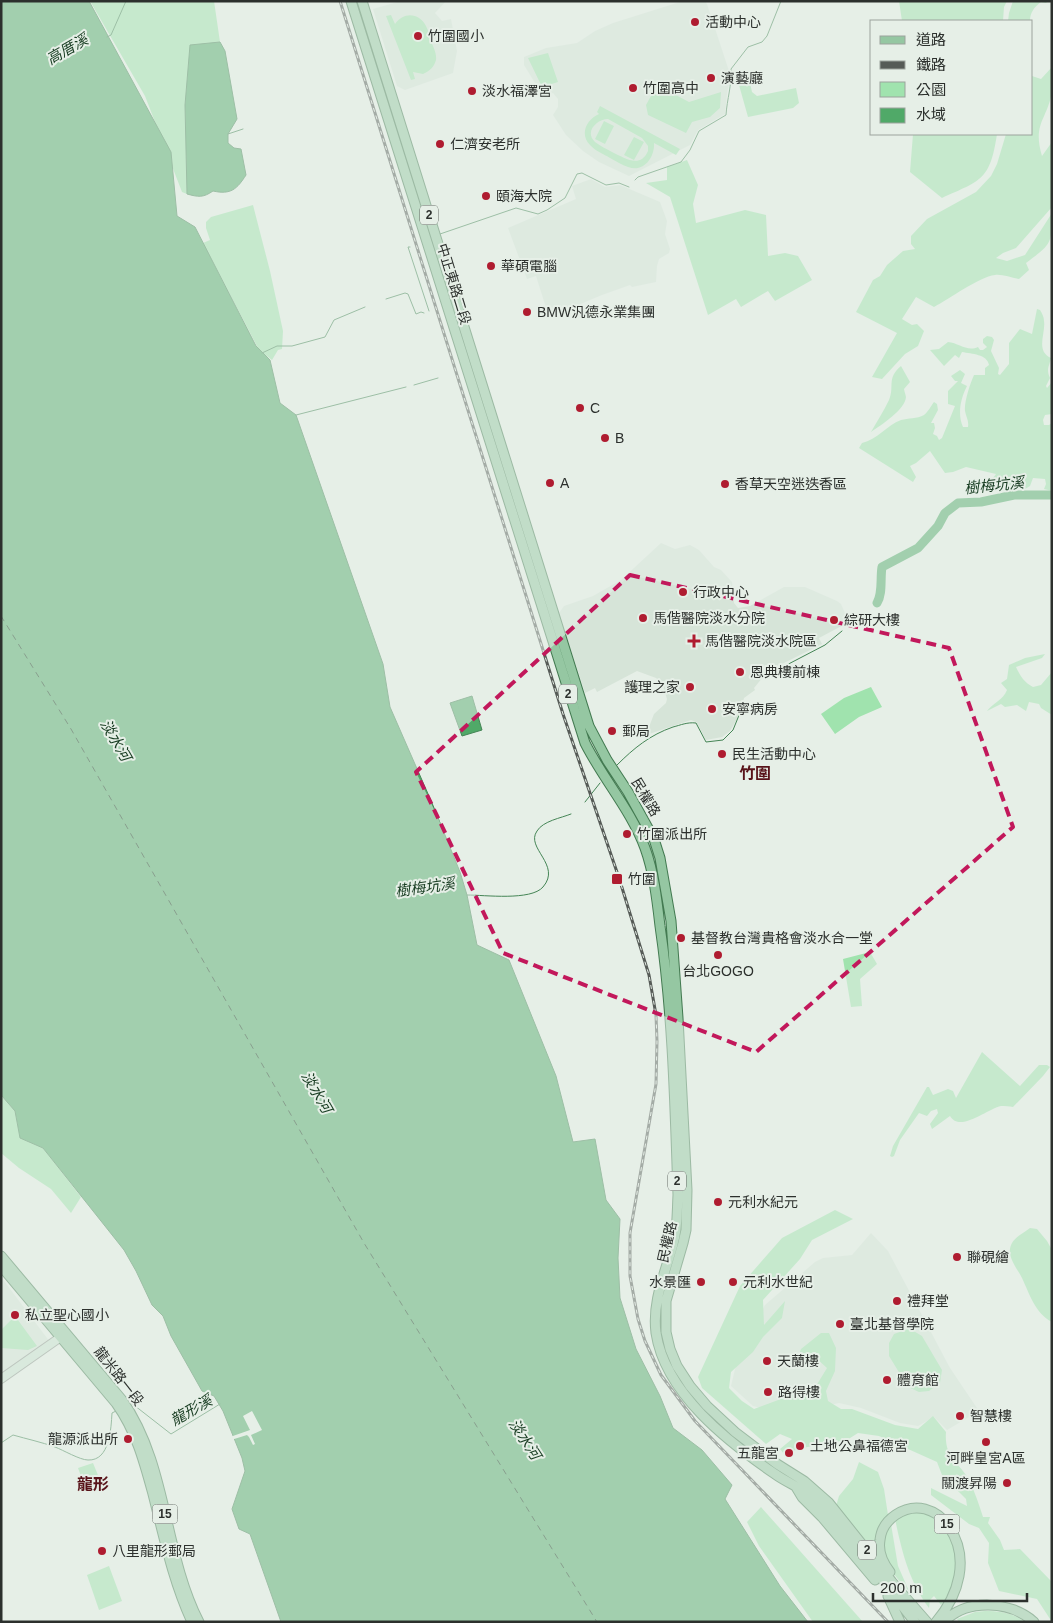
<svg xmlns="http://www.w3.org/2000/svg" width="1053" height="1623" font-family="Helvetica,'Noto Sans TC',sans-serif">
	<style>
		.built { fill: #d6e4d8 }
		.green { fill: #a0e3ae; fill-rule: evenodd }
		.water { fill: #50a968; stroke: #458556 }
		.pier { fill: #e6efe7 }
		.lines { fill: none; stroke-linecap: round; stroke-linejoin: round }
		.stream { stroke: #458556; stroke-width: 1 }
		.river { stroke: #50a968; stroke-width: 9 }
		.ferry { stroke: #183d22; stroke-width: 1; stroke-dasharray: 6 5; stroke-linecap: butt }
		.secondary-casing { stroke: #8d958e; stroke-width: 10 }
		.primary-casing { stroke: #437a51; stroke-width: 11 }
		.secondary { stroke: #cae3d0; stroke-width: 8 }
		.primary { stroke: #95c7a2; stroke-width: 9 }
		.rail-casing { stroke: #565b57; stroke-width: 3 }
		.rail { stroke: #e6efe7; stroke-width: 1; stroke-dasharray: 4; stroke-linecap: butt }
		.marked { fill: none; stroke: #c2185b; stroke-width: 4; stroke-dasharray: 10 6; stroke-linejoin: round }
		.poi-dot { fill: #af1c30; stroke: #e6efe7; stroke-width: 2 }
		.labels { text-anchor: middle; dominant-baseline: central; stroke-width: 4; stroke-linejoin: round; paint-order: stroke }
		.shield { fill: #e6efe7; stroke: #646965; stroke-width: 1 }
		.shield-label { font-size: 12px; font-weight: bold; fill: #2c302d }
		.poi-label { font-size: 14px; fill: #2c302d; stroke: #e6efe7; text-anchor: start }
		.street-label { font-size: 14px; fill: #2c302d; stroke: #e6efe7 }
		.water-label { font-size: 15px; font-style: italic; fill: #183d22; stroke: #e6efe7 }
		.quarter-label { font-size: 16px; font-weight: bold; fill: #581319; stroke: #e6efe7 }
	</style>
	<rect width="100%" height="100%" fill="#e6efe7"/>
	<!-- built -->
	<path class="built" d="M401,1H446L435,13L442,21L451,19L457,51L453,73L405,90L397,86L373,9Z
		M683,1H705L707,4L729,71V83L727,94L725,114L698,130L690,145L629,176L599,162L583,151L566,135L553,115L558,107V99L553,93L543,96L524,65V57L546,48L577,43L595,31L613,23Z
		M591,179L605,187L620,185L660,202L667,221L665,234L670,249L669,253L659,259L657,266L656,282L632,287L630,285L602,295L549,317L536,276L527,279L508,228L576,199L572,186Z
		M661,543L675,549L690,545L699,550L714,567L721,570L732,582L734,603L738,608L750,606L784,587H805L837,601L841,604L849,622L819,638L822,644L768,671L754,688L755,690L744,698L740,714L730,731L722,737L706,740L696,722L691,720L646,735L654,714L666,703L667,699L662,683L656,678L637,671L597,692L595,688L585,693L559,613L564,606L593,596L621,580Z
		M871,1233L888,1251L950,1368L979,1411L947,1430L934,1417L918,1426L900,1423L861,1408L839,1403L807,1410L780,1413L753,1406L731,1386L741,1344L765,1305L815,1262L823,1258L852,1255Z
		M1,1277L50,1342L1,1376Z"/>
	<!-- green -->
	<path class="green" d="M90,1H214L220,42L190,46L185,105L187,194L182,192L145,96Z
		M899,1H1007L1004,7L1003,21H902Z
		M1013,1H1048L1046,3L1041,2C1034,7 1030,13 1030,21H1008L1009,13Z
		M391,15L395,24C403,12 419,12 426,26C428,30 430,36 431,41C433,47 437,53 436,60C434,67 430,71 423,74L413,72L415,79L411,80L386,16Z
		M548,53L558,82L542,87L528,58Z
		M1052,67C1052,75 1053,83 1052,91C1048,119 1032,123 1042,156L1052,142V207L1016,248L1003,253L996,258L1007,261L1025,255L1052,213C1052,245 1051,244 1026,263L1029,270L1019,279C1012,278 1002,274 995,275C979,277 949,299 934,307L916,297L902,319L912,325L917,324L924,331L918,346L905,354L882,379L872,377L897,333L856,312L873,280L880,276L887,265L903,251L915,249L911,244V236L927,219L976,192L991,176L997,164L1006,134H1032V76L1041,79Z
		M750,83L752,92L757,96L796,88L799,103L793,108L748,117L739,85Z
		M657,85L689,102L721,92L720,108L710,117L692,122L686,133L648,115L646,105Z
		M600,106L680,149L676,155L654,143C655,157 644,173 628,167C622,165 616,161 610,158C604,154 595,151 590,145C579,134 587,119 599,114L597,112ZM608,119L642,138L648,146V151C640,169 625,158 612,152C607,149 600,146 595,142C584,132 597,119 608,119Z
		M604,121L614,126L605,144L595,139Z
		M913,134H997C990,180 982,180 942,198L910,172Z
		M634,137L644,142L634,160L624,155Z
		M687,160L698,185L693,204L696,223L745,210L766,215L768,256L785,253L798,256L812,280L775,301L768,291L741,307L736,299L708,315L670,197L646,183L667,180V167Z
		M253,205L270,271L283,331L282,349L278,350L272,360L259,350L203,243L210,240L206,228V222L211,217Z
		M1037,309L1040,310C1042,313 1044,317 1044,321C1046,333 1035,351 1051,358C1049,367 1046,369 1050,378L1046,386L1047,388L1052,382V414L1045,415L1043,420L1044,425H1049L1052,423V491L1044,489L1046,484L1045,479L1033,478L1030,486L1025,489L1009,487L995,482L990,488L987,486L996,474L966,467L953,472L945,473L930,451L916,463L910,466L916,477L913,482L859,448L862,443C877,440 887,425 901,420C908,418 917,419 924,415C928,412 931,406 934,402L937,404L938,410L931,423H934L935,428L933,434L937,436L939,440L942,438L955,406L948,404V391L958,381H955L951,376L960,370L965,374L961,383L967,386C961,398 957,413 963,427H968C969,420 966,417 965,411C964,402 970,384 974,375H985V368L989,365C987,354 972,354 962,352L959,358L955,355L944,366L930,350L939,349L948,342C959,343 967,352 978,347L980,350H983L987,347L983,343V339L987,336L992,337L994,340L991,351L999,368L998,374L1000,375L1009,364V343L1020,329L1032,334Z
		M901,366L910,382L904,389C904,390 906,396 906,397C905,410 881,425 871,432C877,421 884,411 889,400C895,386 886,379 901,366Z
		M1045,654L1042,658L1016,667C1020,676 1025,683 1033,687L1041,685L1052,672V715L1041,708L1039,704L1029,702L1026,711L1017,705L1005,707L1001,704L987,711C993,703 1003,700 1007,690L1001,683L1007,679L1009,665L1025,658Z
		M871,687L882,707L859,717L835,734L821,714L844,698Z
		M870,952L877,964L860,979L862,1006L851,1007L843,959Z
		M982,1052L1020,1086L1039,1065H1047L1050,1067L1043,1076L1013,1107C1009,1106 1005,1106 1001,1106C987,1109 960,1133 950,1116L932,1129L930,1124L938,1113L937,1109L931,1111L927,1116L919,1113L900,1140L894,1156L892,1157L890,1156L893,1146L927,1087H929L933,1095L948,1089L953,1091L956,1098Z
		M1,1096L15,1111L20,1138L43,1148L81,1197L71,1213L51,1189L19,1168L1,1153Z
		M835,1210L853,1219L812,1240L800,1259L763,1300L764,1325L785,1301L782,1318L763,1337L753,1352L731,1372L729,1388L742,1401L754,1409L816,1386L827,1368L817,1359L804,1365L794,1367L801,1349L821,1333H829L836,1348L835,1371L826,1391L828,1401L841,1409H852L895,1425L918,1429L933,1416L946,1432C944,1459 959,1461 969,1480C975,1492 979,1505 983,1517H990L988,1523L1000,1540L1004,1550L1020,1549L1052,1582V1622L1037,1599L999,1591L988,1563L989,1543L979,1528L969,1524L931,1495V1488L967,1506L966,1499L942,1475L937,1462L879,1436L858,1433L847,1440L802,1448L784,1454L780,1449L792,1439L780,1434L766,1444L702,1388L698,1377L740,1286L782,1238Z
		M1030,1228L1037,1229L1047,1241L1052,1250V1322C1035,1313 1030,1295 1022,1278C1017,1268 1005,1255 1012,1243C1015,1237 1025,1232 1030,1228Z
		M15,1316L37,1346L28,1350L1,1348V1330Z
		M908,1329L912,1330L922,1336L942,1370L940,1383L929,1391L919,1392L908,1387L889,1356V1343L894,1334Z
		M859,1462L878,1472L884,1489L888,1515C874,1533 875,1541 879,1562L836,1506L839,1496L853,1479Z
		M93,1463L102,1485L86,1490L78,1468Z
		M761,1507L863,1622H813L759,1546L747,1522Z
		M914,1512L924,1513L940,1519L957,1550L956,1570L954,1580L947,1597L941,1605L934,1596L930,1600L929,1608C909,1581 902,1552 895,1519L906,1513Z
		M891,1524L898,1566L909,1591C896,1578 879,1559 883,1538C884,1534 888,1528 891,1524Z
		M109,1566L122,1601L99,1610L87,1575Z
		M985,1611C1000,1611 1013,1613 1025,1622H959L957,1619L975,1612Z"/>
	<!-- water -->
	<path class="water" d="M1,1H89L171,152L177,216L195,227L256,346L270,360L280,403L296,415L383,664L390,707L432,803L460,872L467,895L477,945L509,960L556,1076L573,1142L595,1139L606,1200L620,1219L618,1258L620,1298L636,1349L660,1396L673,1428L702,1450L732,1485L725,1499L780,1586L808,1622H281L250,1534L239,1529L232,1509L245,1471L242,1458L223,1411L214,1396L202,1391L171,1336L163,1316L152,1305L136,1271L124,1250L43,1148L20,1138L15,1111L1,1095Z
		M220,42L225,51L237,119L228,134V143L234,148L241,149L246,175C237,189 231,195 213,191C203,198 198,197 187,194L185,105L190,45Z
		M472,696L482,730L462,736L450,703Z"/>
	<!-- pier -->
	<path class="pier" d="M252,1411L262,1430L251,1435L255,1444L253,1445L249,1437L247,1435L231,1440L230,1437L250,1430L243,1416Z"/>
	<g class="lines">
		<!-- stream -->
		<path class="stream" d="M107,37L111,35L126,1
			M228,134L243,129
			M635,180L638,177L681,162L690,150L699,131L726,115C727,99 732,85 731,69L748,47L762,42L767,36L781,1
			M440,234L516,208L538,214L547,210L565,198L577,174L582,173L606,185L619,183L629,187
			M410,247H408L429,311
			M386,299L405,293L408,294L416,314L421,312L424,313
			M262,353L277,346H292L325,337L334,320L365,307
			M414,385L438,378
			M296,415L406,387
			M777,670L825,645L842,631
			M617,765C634,748 650,735 673,727C681,725 687,722 696,723L706,742L723,740L733,730L744,703
			M585,802L600,783
			M467,895C485,895 531,901 543,887C562,865 525,848 537,831C543,821 561,818 571,814
			M128,1404L130,1402L171,1434L220,1404
			M1,1443L13,1435C27,1439 41,1442 55,1447C63,1450 80,1460 88,1460C110,1461 111,1428 112,1413L116,1411"/>
		<!-- river -->
		<path class="river" d="M877,603C883,593 880,579 882,567L918,548L938,526L945,513L958,503L981,502L1014,495H1052"/>
		<!-- ferry -->
		<path class="ferry" d="M1,616L71,729L364,1243L597,1622"/>
		<!-- secondary casing -->
		<g class="secondary-casing">
			<path id="secondary" d="M1,1379L65,1334"/>
		</g>
		<!-- primary casing -->
		<g class="primary-casing">
			<path id="primary" d="M351,1L585,743C603,779 631,810 645,848C654,873 657,900 660,926C673,1015 675,1106 678,1195C677,1212 678,1228 673,1244C665,1274 652,1301 656,1333C665,1393 728,1442 775,1474C789,1484 805,1489 817,1501C854,1536 882,1582 915,1622
				M362,1L589,726L607,760L628,792L654,839L660,858L671,921L678,1018L687,1190L686,1230L683,1243L666,1301V1332L670,1349L677,1366L690,1386L707,1406L735,1432L777,1464L804,1481L829,1503L892,1582L927,1622
				M1,1256L122,1400C168,1465 163,1552 199,1622
				M1,1266L116,1403C136,1431 144,1461 153,1494C164,1537 173,1581 192,1622
				M796,1487L802,1497L822,1517L875,1580
				M890,1572C883,1563 878,1551 880,1540C882,1519 905,1504 925,1509C936,1512 943,1517 949,1527C970,1558 959,1595 936,1622
				M888,1596L900,1622
				M944,1622C967,1598 1011,1601 1034,1622"/>
		</g>
		<!-- secondary -->
		<use href="#secondary" class="secondary"/>
		<!-- primary -->
		<use href="#primary" class="primary"/>
		<!-- rail casing -->
		<g class="rail-casing">
			<path id="rail" d="M340,1L563,714L619,878L649,975L656,1015L657,1041L656,1084L630,1233V1276L638,1319L645,1341L661,1375L695,1421L888,1622"/>
		</g>
		<!-- rail -->
		<use href="#rail" class="rail"/>
	</g>
	<!-- marked area -->
	<path d="M0 0H1053V1623H0ZM630,575L949,648L1013,827L756,1052L503,953L416,772Z" fill="#e6efe7" fill-opacity=".55" fill-rule="evenodd"/>
	<path class="marked" d="M630,575L949,648L1013,827L756,1052L503,953L416,772Z"/>
	<!-- markers -->
	<g class="poi-dot">
		<circle cx="695" cy="22" r="5"/>
		<circle cx="418" cy="36" r="5"/>
		<circle cx="711" cy="78" r="5"/>
		<circle cx="633" cy="88" r="5"/>
		<circle cx="472" cy="91" r="5"/>
		<circle cx="440" cy="144" r="5"/>
		<circle cx="486" cy="196" r="5"/>
		<circle cx="491" cy="266" r="5"/>
		<circle cx="527" cy="312" r="5"/>
		<circle cx="580" cy="408" r="5"/>
		<circle cx="605" cy="438" r="5"/>
		<circle cx="550" cy="483" r="5"/>
		<circle cx="725" cy="484" r="5"/>
		<circle cx="683" cy="592" r="5"/>
		<circle cx="643" cy="618" r="5"/>
		<circle cx="834" cy="620" r="5"/>
		<path d="M691.5 633.5h5v5h5v5h-5v5h-5v-5h-5v-5h5z"/>
		<circle cx="740" cy="672" r="5"/>
		<circle cx="690" cy="687" r="5"/>
		<circle cx="712" cy="709" r="5"/>
		<circle cx="612" cy="731" r="5"/>
		<circle cx="722" cy="754" r="5"/>
		<circle cx="627" cy="834" r="5"/>
		<rect x="611" y="873" width="12" height="12" rx="2.5"/>
		<circle cx="681" cy="938" r="5"/>
		<circle cx="718" cy="955" r="5"/>
		<circle cx="718" cy="1202" r="5"/>
		<circle cx="957" cy="1257" r="5"/>
		<circle cx="701" cy="1282" r="5"/>
		<circle cx="733" cy="1282" r="5"/>
		<circle cx="897" cy="1301" r="5"/>
		<circle cx="15" cy="1315" r="5"/>
		<circle cx="840" cy="1324" r="5"/>
		<circle cx="767" cy="1361" r="5"/>
		<circle cx="887" cy="1380" r="5"/>
		<circle cx="768" cy="1392" r="5"/>
		<circle cx="960" cy="1416" r="5"/>
		<circle cx="128" cy="1439" r="5"/>
		<circle cx="986" cy="1442" r="5"/>
		<circle cx="800" cy="1446" r="5"/>
		<circle cx="789" cy="1453" r="5"/>
		<circle cx="1007" cy="1483" r="5"/>
		<circle cx="102" cy="1551" r="5"/>
	</g>
	<g class="labels">
		<!-- shield labels -->
		<g class="shield">
			<rect x="420" y="205.5" width="18" height="19" rx="4"/>
			<rect x="559" y="684.5" width="18" height="19" rx="4"/>
			<rect x="668" y="1171.5" width="18" height="19" rx="4"/>
			<rect x="152.5" y="1504.5" width="25" height="19" rx="4"/>
			<rect x="934.5" y="1514.5" width="25" height="19" rx="4"/>
			<rect x="858" y="1540.5" width="18" height="19" rx="4"/>
		</g>
		<g class="shield-label">
			<text x="429" y="215">2</text>
			<text x="568" y="694">2</text>
			<text x="677" y="1181">2</text>
			<text x="165" y="1514">15</text>
			<text x="947" y="1524">15</text>
			<text x="867" y="1550">2</text>
		</g>
		<!-- poi labels -->
		<g class="poi-label">
			<text x="705" y="22">活動中心</text>
			<text x="428" y="36">竹圍國小</text>
			<text x="721" y="78">演藝廳</text>
			<text x="643" y="88">竹圍高中</text>
			<text x="482" y="91">淡水福澤宮</text>
			<text x="450" y="144">仁濟安老所</text>
			<text x="496" y="196">頤海大院</text>
			<text x="501" y="266">華碩電腦</text>
			<text x="537" y="312">BMW汎德永業集團</text>
			<text x="590" y="408">C</text>
			<text x="615" y="438">B</text>
			<text x="560" y="483">A</text>
			<text x="735" y="484">香草天空迷迭香區</text>
			<text x="693" y="592">行政中心</text>
			<text x="653" y="618">馬偕醫院淡水分院</text>
			<text x="844" y="620">綜研大樓</text>
			<text x="705" y="641">馬偕醫院淡水院區</text>
			<text x="750" y="672">恩典樓前棟</text>
			<text x="680" y="687" text-anchor="end">護理之家</text>
			<text x="722" y="709">安寧病房</text>
			<text x="622" y="731">郵局</text>
			<text x="732" y="754">民生活動中心</text>
			<text x="637" y="834">竹圍派出所</text>
			<text x="628" y="879">竹圍</text>
			<text x="691" y="938">基督教台灣貴格會淡水合一堂</text>
			<text x="718" y="971" text-anchor="middle">台北GOGO</text>
			<text x="728" y="1202">元利水紀元</text>
			<text x="967" y="1257">聯硯繪</text>
			<text x="691" y="1282" text-anchor="end">水景匯</text>
			<text x="743" y="1282">元利水世紀</text>
			<text x="907" y="1301">禮拜堂</text>
			<text x="25" y="1315">私立聖心國小</text>
			<text x="850" y="1324">臺北基督學院</text>
			<text x="777" y="1361">天蘭樓</text>
			<text x="897" y="1380">體育館</text>
			<text x="778" y="1392">路得樓</text>
			<text x="970" y="1416">智慧樓</text>
			<text x="118" y="1439" text-anchor="end">龍源派出所</text>
			<text x="810" y="1446">土地公鼻福德宮</text>
			<text x="779" y="1453" text-anchor="end">五龍宮</text>
			<text x="986" y="1458" text-anchor="middle">河畔皇宮A區</text>
			<text x="997" y="1483" text-anchor="end">關渡昇陽</text>
			<text x="112" y="1551">八里龍形郵局</text>
		</g>
		<!-- street labels -->
		<g class="street-label">
			<text transform="translate(454 284) rotate(73)">中正東路二段</text>
			<text transform="translate(646 797) rotate(59)">民權路</text>
			<text transform="translate(667 1242) rotate(-77)">民權路</text>
			<text transform="translate(119 1376) rotate(52)">龍米路一段</text>
		</g>
		<!-- water labels -->
		<g class="water-label">
			<text transform="translate(67 49) rotate(-30)">高厝溪</text>
			<text transform="translate(994 485) rotate(-6)">樹梅坑溪</text>
			<text transform="translate(116 740) rotate(60)">淡水河</text>
			<text transform="translate(425 887) rotate(-8)">樹梅坑溪</text>
			<text transform="translate(317 1092) rotate(60)">淡水河</text>
			<text transform="translate(191 1410) rotate(-30)">龍形溪</text>
			<text transform="translate(525 1439) rotate(57)">淡水河</text>
		</g>
		<!-- quarter labels -->
		<g class="quarter-label">
			<text x="755" y="773">竹圍</text>
			<text x="93" y="1484">龍形</text>
		</g>
	</g>
	<!-- border -->
	<rect width="1053" height="1623" fill="none" stroke="#2c302d" stroke-width="5"/>
	<!-- legend -->
	<rect x="870" y="20" width="162" height="115" fill="#e6efe7" stroke="#9ca39d"/>
	<rect x="880" y="36" width="25" height="8" fill="#95c7a2" stroke="#9ca39d"/>
	<text x="916" y="45" font-size="15" fill="#2c302d">道路</text>
	<rect x="880" y="61" width="25" height="8" fill="#565b57" stroke="#9ca39d"/>
	<text x="916" y="70" font-size="15" fill="#2c302d">鐵路</text>
	<rect x="880" y="82" width="25" height="15" fill="#a0e3ae" stroke="#9ca39d"/>
	<text x="916" y="95" font-size="15" fill="#2c302d">公園</text>
	<rect x="880" y="108" width="25" height="15" fill="#50a968" stroke="#9ca39d"/>
	<text x="916" y="120" font-size="15" fill="#2c302d">水域</text>
	<!-- scale -->
	<path d="M873 1593v8h154v-8" fill="none" stroke="#2c302d" stroke-width="2.5"/>
	<text x="880" y="1593" font-size="15" fill="#2c302d" stroke="#e6efe7" stroke-width="4" paint-order="stroke">200 m</text>
</svg>
